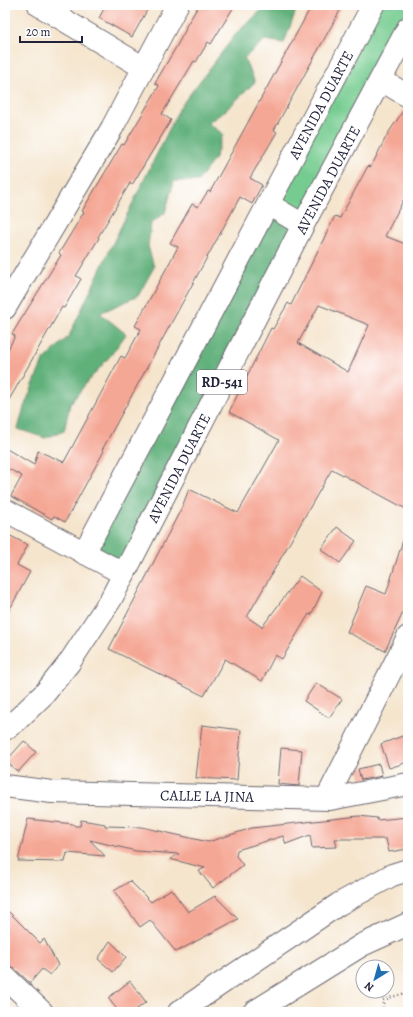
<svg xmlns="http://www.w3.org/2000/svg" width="413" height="1017" font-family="Alegreya,serif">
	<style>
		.green { fill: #76cc90; stroke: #4c7766 }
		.forest { fill: #60b07a; stroke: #41695a }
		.building { fill: #f5a795; fill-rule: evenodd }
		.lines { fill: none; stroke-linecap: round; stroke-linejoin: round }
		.minor-casing { stroke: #6c666e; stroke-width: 24 }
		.major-casing { stroke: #6c666e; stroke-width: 24 }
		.path { stroke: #6c666e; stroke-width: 2.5; stroke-dasharray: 1 3; stroke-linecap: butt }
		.minor { stroke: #fff; stroke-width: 22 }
		.major { stroke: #fff; stroke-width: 22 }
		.labels { text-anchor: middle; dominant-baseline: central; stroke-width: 3.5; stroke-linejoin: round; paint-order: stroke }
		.shield { fill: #fff; stroke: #646476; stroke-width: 1 }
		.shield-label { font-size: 14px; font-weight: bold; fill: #22223b }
		.street-label { font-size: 15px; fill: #22223b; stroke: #fff }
	</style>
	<rect width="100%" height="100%" fill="#fff"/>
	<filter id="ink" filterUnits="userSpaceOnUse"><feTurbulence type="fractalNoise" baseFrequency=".025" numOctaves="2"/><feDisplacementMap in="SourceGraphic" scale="8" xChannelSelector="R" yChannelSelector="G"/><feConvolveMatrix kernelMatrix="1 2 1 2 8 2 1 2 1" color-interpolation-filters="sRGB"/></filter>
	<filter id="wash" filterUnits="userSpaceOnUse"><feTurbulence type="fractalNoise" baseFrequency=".012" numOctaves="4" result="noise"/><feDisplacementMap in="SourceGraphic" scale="16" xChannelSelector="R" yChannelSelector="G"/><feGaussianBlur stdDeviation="0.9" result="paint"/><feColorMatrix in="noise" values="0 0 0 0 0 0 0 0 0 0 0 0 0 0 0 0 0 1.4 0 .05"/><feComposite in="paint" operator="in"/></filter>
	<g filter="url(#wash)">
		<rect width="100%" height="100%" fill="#f5e5cd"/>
		<!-- green -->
		<path class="green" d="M376,5H408V24L303,224L269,204Z"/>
		<!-- forest -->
		<path class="forest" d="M267,5H298L284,43L265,40L244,58L255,82L226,110L208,123L223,134L215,158L198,181H174L165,213L151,223L148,246L154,267L138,296L100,313L126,334L111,355L88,381L70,404L64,431L45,438L18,429L24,407L43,361L69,336L110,249L180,107L236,34Z
			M268,204L303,225L124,574L84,553Z"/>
		<g id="blocks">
			<!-- building -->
			<path class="building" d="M106,5H150L132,37L99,18Z
				M199,5H235L211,44L208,42L196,62L194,61L162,114L171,120L132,185L130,183L98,237L99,238L76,276L81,279L64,308L62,307L5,407V355L15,336L12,334L61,255L59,253L84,212L82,211L122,144L124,145L159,86L155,83L175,49L186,29L185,28Z
				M312,5H343L274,130L277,132L250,178L262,185L252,204L240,197L102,450L104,451L65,522L54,516L52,519L11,496L22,476L5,467V448L34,465L38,451L64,462L121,356L125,358L141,329L135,326L178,247L170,243L192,204L198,207L208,191L210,192Z
				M405,108H408V191L385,236L408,245V510L332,469L247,617L262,627L300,576L322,592L311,615L309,614L282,659L275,655L262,681L225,659L204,696L109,649L182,507L189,489L238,513L279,440L229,412L271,328L273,329L288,303L291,305L335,216L340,218L368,166L371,167L387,135ZM319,305L369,325L348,372L298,343Z
				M337,527L356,541L340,563L321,549Z
				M5,533L28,545L17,565L30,572L5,618Z
				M404,537H408V602L385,651L347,632L366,586L386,594Z
				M316,683L342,699L329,718L304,701Z
				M202,725L241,730L237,780L196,778Z
				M408,734V762L389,768L381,744Z
				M24,741L36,752L18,772L6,761Z
				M281,748L302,750L299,786L278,784Z
				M379,764L382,776L361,780L358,769Z
				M359,816L377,818V820L408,817V849L389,852L386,839H335L337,847L312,848L310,835L286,844L283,836L237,850L236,856L243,865L213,888L199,871L205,868L170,859L179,854L136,851L90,840L105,856L67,853L65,862L18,861L28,819L73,824L75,826H80L81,820L105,824V826L142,827L208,842L252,828Z
				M130,881L151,902L171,889L188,912L215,896L238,919L176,952L150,920L140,927L114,891Z
				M5,908L40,943L44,939L58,965L50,975L42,969L30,983L14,968L5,965Z
				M110,941L126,957L113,972L98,959Z
				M130,981L146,1002L133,1012H119L108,998Z"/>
		</g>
	</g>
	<g filter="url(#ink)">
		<use href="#blocks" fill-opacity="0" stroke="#6c666e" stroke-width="1"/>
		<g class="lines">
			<!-- minor casing -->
			<g class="minor-casing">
				<path id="minor" d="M39,5L144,68
					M381,80L408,96
					M268,204L303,225
					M5,308L112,128L177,5
					M84,553L373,5
					M327,798L408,637
					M5,977L42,1012
					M179,1012L339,904L392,875L408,870
					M254,1012L362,945L408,924"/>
			</g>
			<!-- major casing -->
			<g class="major-casing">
				<path id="major" d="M5,510L124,574
					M5,729L16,721L45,693L69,663L111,599L303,225L408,28
					M5,786L52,792L330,799L408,784"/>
			</g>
			<!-- path -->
			<path class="path" d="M383,1012V1000L408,992"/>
			<!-- minor -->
			<use href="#minor" class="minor"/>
			<!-- major -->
			<use href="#major" class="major"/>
		</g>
	</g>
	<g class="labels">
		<!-- shield labels -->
		<rect class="shield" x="197" y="370" width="50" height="24" rx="3"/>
		<g class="shield-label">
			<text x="222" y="382">RD-541</text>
		</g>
		<!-- street labels -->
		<g class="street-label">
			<text transform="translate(321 105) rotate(-62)">AVENIDA DUARTE</text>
			<text transform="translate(328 180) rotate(-62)">AVENIDA DUARTE</text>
			<text transform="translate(179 468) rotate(-63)">AVENIDA DUARTE</text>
			<text transform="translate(207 796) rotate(1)">CALLE LA JINA</text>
		</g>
	</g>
	<!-- margin -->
	<rect width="413" height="1017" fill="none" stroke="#fff" stroke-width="20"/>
	<!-- north arrow -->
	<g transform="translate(375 979) rotate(217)"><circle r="19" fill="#ffffff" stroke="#a7a7b1"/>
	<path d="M0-3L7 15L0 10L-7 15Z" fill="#1f6fb2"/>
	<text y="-6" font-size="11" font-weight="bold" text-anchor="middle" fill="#22223b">N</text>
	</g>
	<!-- scale -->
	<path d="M20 36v6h62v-6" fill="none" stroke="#22223b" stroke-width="2"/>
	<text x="26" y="36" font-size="12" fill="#22223b" stroke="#ffffff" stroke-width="3" paint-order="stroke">20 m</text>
</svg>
